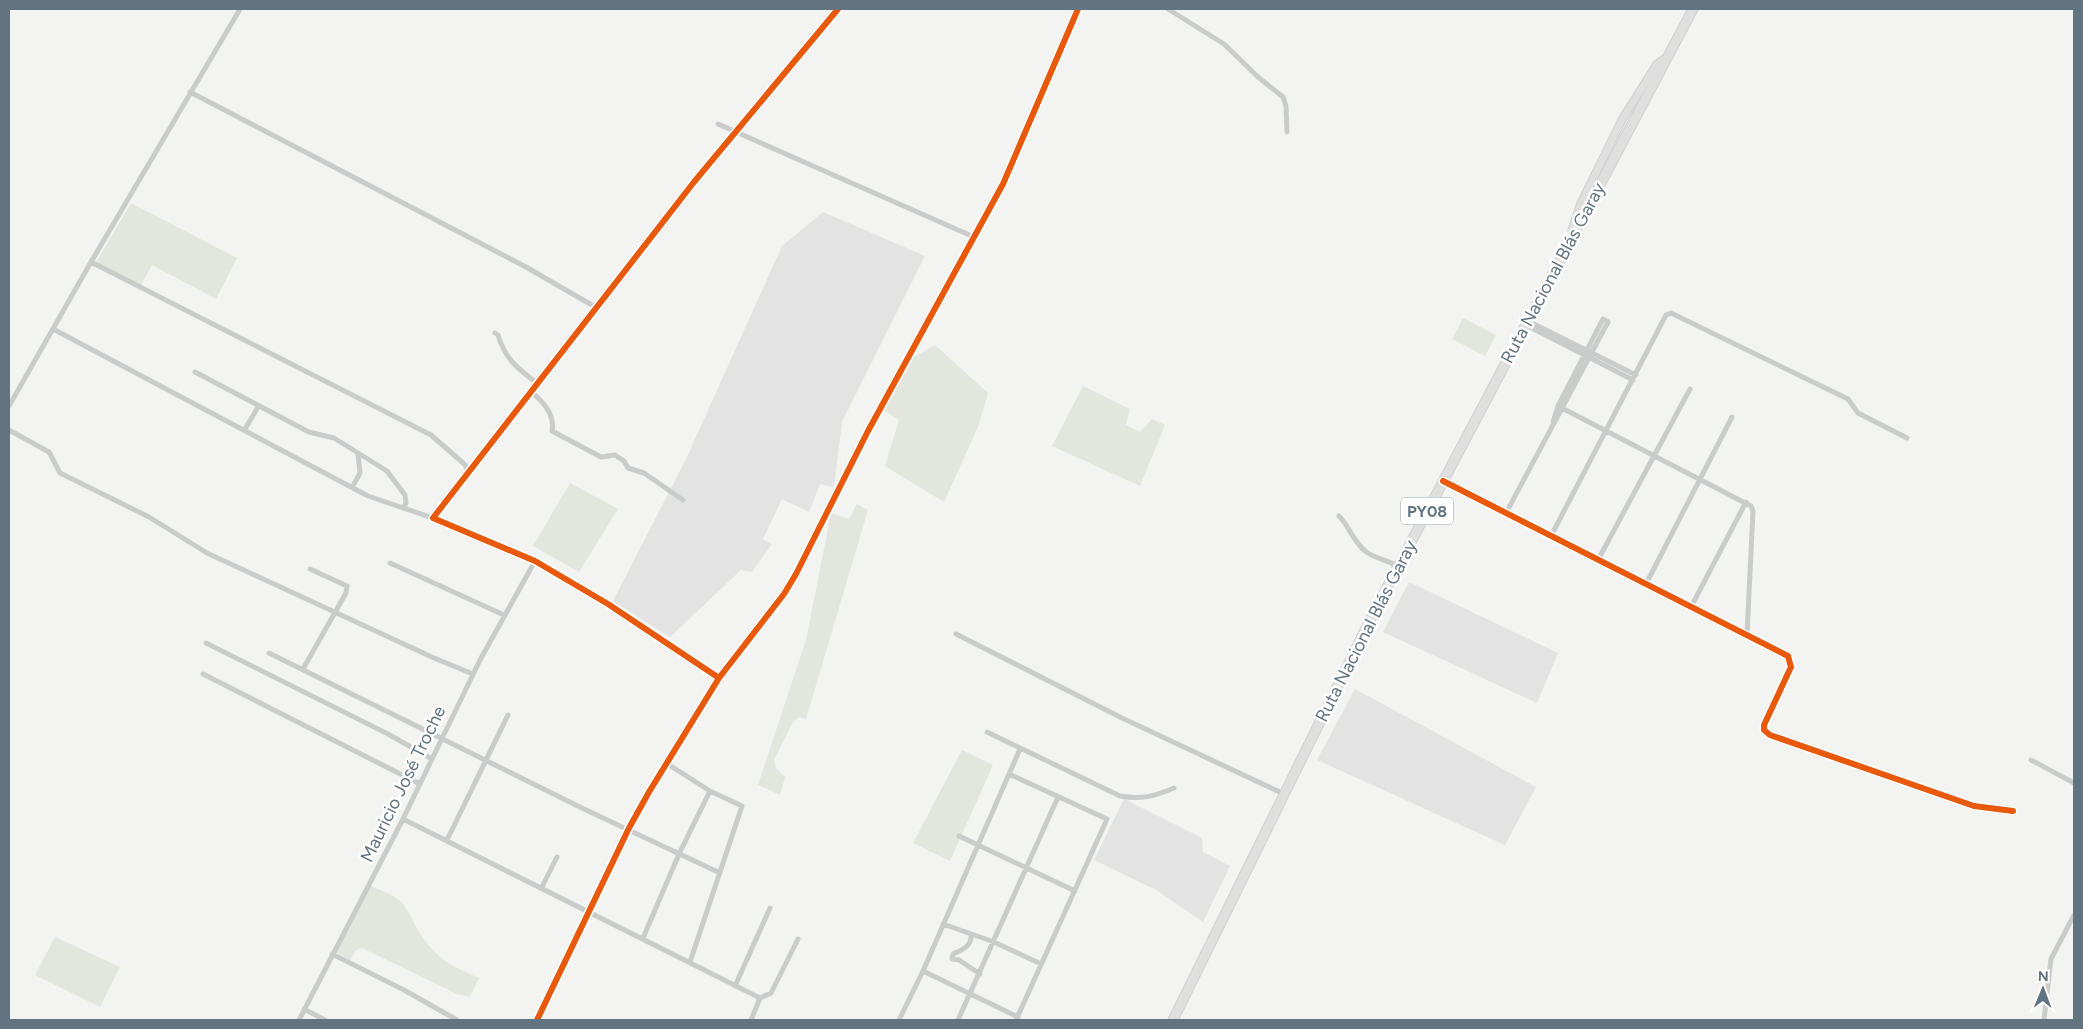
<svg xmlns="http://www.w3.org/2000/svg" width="2083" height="1029" font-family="Figtree,sans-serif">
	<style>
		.built { fill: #e2e3e2 }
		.green { fill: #e2e6df }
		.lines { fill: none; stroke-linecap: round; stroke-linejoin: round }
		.secondary-casing { stroke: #cfd1d1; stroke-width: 9 }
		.highway-casing { stroke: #cfd0d0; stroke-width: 11 }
		.street { stroke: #cacccc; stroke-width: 5 }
		.secondary { stroke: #dfdfe0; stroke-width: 7 }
		.highway { stroke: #dfdfe0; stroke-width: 9 }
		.cycleway-casing { stroke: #fff; stroke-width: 9 }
		.cycleway { stroke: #e8590c; stroke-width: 6 }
		.labels { text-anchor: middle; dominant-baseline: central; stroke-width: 5; stroke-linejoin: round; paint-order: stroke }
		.shield { fill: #fff; stroke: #919ea8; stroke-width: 1 }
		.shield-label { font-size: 16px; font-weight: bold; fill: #627482 }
		.street-label { font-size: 18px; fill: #627482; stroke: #fff }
	</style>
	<rect width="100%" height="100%" fill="#f3f3f1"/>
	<!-- built -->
	<path class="built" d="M823,212L925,256L842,422L834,487L820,484L809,512L782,499L763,539L772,544L752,572L741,570L670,637L613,601L686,459L782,246Z
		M1409,582L1558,653L1537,703L1383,632Z
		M1355,689L1536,787L1505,845L1317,760Z
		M1124,799L1202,838L1203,852L1230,866L1203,922L1156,890L1094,860Z"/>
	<!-- green -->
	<path class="green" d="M131,203L237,258L216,299L152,265L140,287L94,266Z
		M1463,318L1496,335L1485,356L1452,339Z
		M935,345L988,393L978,427L944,502L885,466L899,420L883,410L910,359Z
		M1083,386L1130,409L1126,425L1140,432L1152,419L1165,425L1140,486L1052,446Z
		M570,483L618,509L579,572L533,546Z
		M857,504L868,510L806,719L799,717L793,722L774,760L776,768L785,777L780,795L758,785L806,640L831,513L849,519Z
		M962,750L993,765L950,861L913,843Z
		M371,886C382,891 396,895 404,905C415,922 419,937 436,953C447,965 464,971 479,978L470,997L457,994L362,948L356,950L350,960L336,952Z
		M55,937L120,967L100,1007L35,975Z"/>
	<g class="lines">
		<!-- secondary casing -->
		<g class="secondary-casing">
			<path id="secondary" d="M1572,230L1581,203L1623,118L1657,64L1667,57"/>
		</g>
		<!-- highway casing -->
		<g class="highway-casing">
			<path id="highway" d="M1173,1020L1373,614L1693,9"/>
		</g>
		<!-- street -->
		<path class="street" d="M1168,9L1224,44L1258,77L1283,97L1286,106L1287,132
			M190,92L526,267L597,308
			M718,124L974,237
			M91,262L431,435L462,462L466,466L467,473
			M1528,321L1636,375
			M1526,325L1633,380
			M53,329L368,496L433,518
			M495,333L498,335C505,359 518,369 537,383
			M195,372L309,432L334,438L387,471L405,495L406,503L403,508
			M530,391C543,401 555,415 552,431L601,457L615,455L624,461L628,468L644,473L683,500
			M9,406L91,262L240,9
			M1558,406L1751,506L1753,511L1747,635
			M245,429L258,407
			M9,430L49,452L60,473L149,517L207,553L434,658L473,674
			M1443,481L1788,656L1791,667L1764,725V730L1770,735L1974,806L2013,811
			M353,486L360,473L358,454
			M1506,513L1608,322L1603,319L1558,406L1553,422
			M1339,516C1349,526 1353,541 1365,551C1374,559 1388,559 1398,567
			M1551,536L1666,315L1671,313L1848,399L1858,413L1907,438
			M1598,560L1690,389
			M390,563L504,615
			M1646,584L1732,417
			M1691,607L1746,502
			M956,634L1122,718L1284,794
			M206,643L388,734L432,759
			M269,653L584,809L720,873
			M303,669L346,593L347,586L310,569
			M203,674L420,784
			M719,678L608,604L535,561L433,518L694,182L838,9
			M987,732L1120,796C1141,800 1155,796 1174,788
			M2031,760L2074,783
			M666,763L710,791L742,806L690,962
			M1009,774L1107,819L1016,1020
			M403,819L760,998L751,1020
			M959,836L1075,891
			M447,840L508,715
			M542,887L557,857
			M943,924L994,942L1041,964
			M971,935C972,946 962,950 953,954L952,959L959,960L980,974
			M643,938L679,854L710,791
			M332,954L404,990L457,1020
			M923,971L1018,1017
			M735,986L770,908
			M760,998L771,993L798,939
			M304,1009L325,1020
			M299,1020L403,819L480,660L535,561
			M537,1020L629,828L649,792L719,678L784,594L796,574L868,431L1003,184L1078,9
			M899,1020L923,971L1020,749
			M958,1020L1058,797
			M2044,1020L2051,959L2074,915"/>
		<!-- secondary -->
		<use href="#secondary" class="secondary"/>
		<!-- highway -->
		<use href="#highway" class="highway"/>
		<!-- cycleway casing -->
		<g class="cycleway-casing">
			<path id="cycleway" d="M1443,481L1788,656L1791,667L1764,725V730L1770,735L1974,806L2013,811
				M719,678L608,604L535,561L433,518L694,182L838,9
				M537,1020L629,828L649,792L719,678L784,594L796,574L868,431L1003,184L1078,9"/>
		</g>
		<!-- cycleway -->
		<use href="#cycleway" class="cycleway"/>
	</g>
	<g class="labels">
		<!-- shield labels -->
		<rect class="shield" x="1401" y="497.5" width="52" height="27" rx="4"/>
		<g class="shield-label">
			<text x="1427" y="511">PY08</text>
		</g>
		<!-- street labels -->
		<g class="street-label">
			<text transform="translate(1553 273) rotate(-62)">Ruta Nacional Blás Garay</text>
			<text transform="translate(1366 631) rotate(-63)">Ruta Nacional Blás Garay</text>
			<text transform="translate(403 784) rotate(-64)">Mauricio José Troche</text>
		</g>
	</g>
	<!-- border -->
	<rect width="2083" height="1029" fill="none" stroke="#627482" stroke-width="20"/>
	<!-- north arrow -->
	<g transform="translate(2043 989) rotate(1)" stroke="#ffffff" stroke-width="4" paint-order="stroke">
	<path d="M0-4L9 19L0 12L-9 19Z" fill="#627482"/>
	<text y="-8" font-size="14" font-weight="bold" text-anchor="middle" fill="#627482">N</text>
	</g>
</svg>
